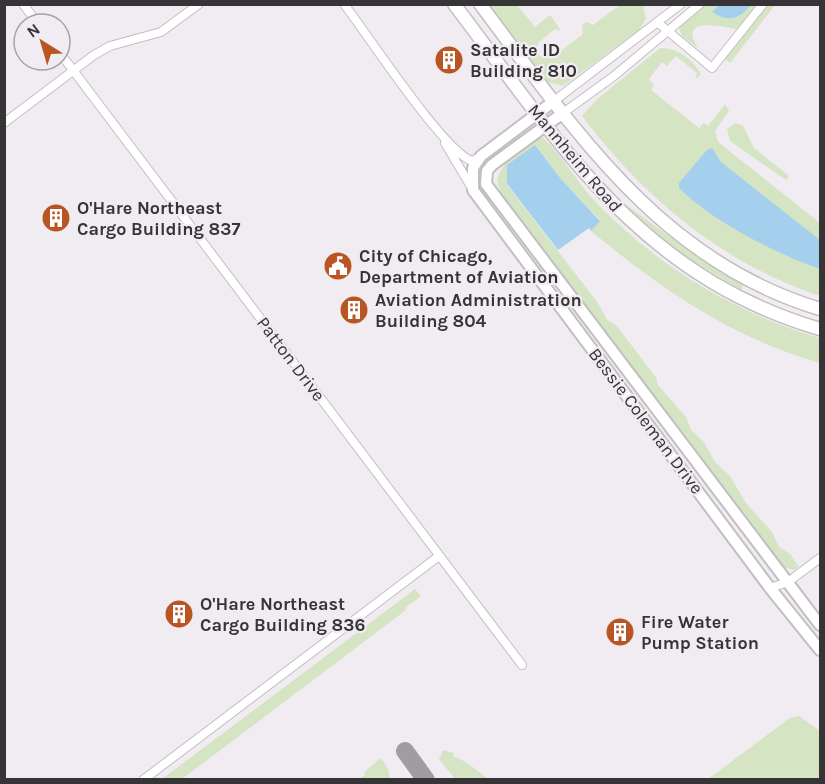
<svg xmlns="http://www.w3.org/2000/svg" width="825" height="784" font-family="Karla,sans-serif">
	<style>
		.green { fill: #d5e4c3 }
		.water { fill: #a4d0ee }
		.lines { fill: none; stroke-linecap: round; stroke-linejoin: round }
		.taxiway { stroke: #a09da0; stroke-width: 18 }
		.street-casing { stroke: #c2bec2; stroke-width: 10 }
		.secondary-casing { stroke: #c2bec2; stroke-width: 14 }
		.primary-casing { stroke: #c2bec2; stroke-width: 15 }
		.street { stroke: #fff; stroke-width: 8 }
		.secondary { stroke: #fff; stroke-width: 10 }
		.primary { stroke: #fff; stroke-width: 12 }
		.labels { text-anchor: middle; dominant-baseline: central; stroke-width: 4.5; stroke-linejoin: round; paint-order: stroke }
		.poi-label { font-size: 18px; font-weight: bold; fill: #363436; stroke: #f1ecf1; text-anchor: start }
		.street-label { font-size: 18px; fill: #363436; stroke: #f1ecf1 }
	</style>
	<rect width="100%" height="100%" fill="#f1ecf1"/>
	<!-- green -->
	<path class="green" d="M769,4L775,5L730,63L725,59Z
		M490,5H517L535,27L550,15L561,31L555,29L538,43L537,51L542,58L547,56L550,59L583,34L582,25L587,22L593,25L620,5H643L646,19L640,29L563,86L547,82Z
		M706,5H760L737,29C722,27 677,15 698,48L682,36L679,28Z
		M660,48C678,48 692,59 701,74L695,80L697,73L676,56L667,66L662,62L649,79L654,85L651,90L699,128L704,123L708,126L725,104L729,111L715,131L718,142L820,223V296C722,263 644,198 582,116L596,100Z
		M736,123L743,126L754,148L789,176L786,180L730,141L727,129Z
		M543,138C562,155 575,179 592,198C655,265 732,312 820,338V363C732,338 661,289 591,231L600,220L561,179L536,146L507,185L598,303L607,320L616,325L657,379V384L686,417L691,430L704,442L715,462L730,476L746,503L772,532L779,547L790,554L799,567L794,570L783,567L501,193L497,181C501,163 524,140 543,138Z
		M621,201L703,261L743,285L741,290L675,250L619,203Z
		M415,589L421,596L405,608L406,610L182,779H162Z
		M799,716L820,731V779H708L790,718Z
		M443,750L454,753L453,756L466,762L488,779H455L439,759Z
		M381,758L388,769L390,779H359L365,775L364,772Z"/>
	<!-- water -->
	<path class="water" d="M719,5V4L751,5C739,19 729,23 712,12Z
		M535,145L561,179L600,221L591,231L589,228L558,250L507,184V165Z
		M712,148L721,162L820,240V269C776,254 712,221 679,188V183L707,150Z"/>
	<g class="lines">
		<!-- taxiway -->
		<path class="taxiway" d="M405,751L426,780"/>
		<!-- street casing -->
		<g class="street-casing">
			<path id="street" d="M23,4L38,24
				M344,4C368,35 443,151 472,161L480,157
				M657,22L712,68L763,4
				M60,53L522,665
				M554,101L681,4
				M563,113L614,76L700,4
				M4,123L94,55L110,46L161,32L199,4
				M445,143L473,190
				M770,588L788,582L820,558
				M143,780L439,556"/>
		</g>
		<!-- secondary casing -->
		<g class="secondary-casing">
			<path id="secondary" d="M554,101L481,156L473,168V190L770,588L820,650
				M563,113L492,165L487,171L486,184L820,625"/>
		</g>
		<!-- primary casing -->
		<g class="primary-casing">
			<path id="primary" d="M454,4C561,145 640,276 820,329
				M480,4C575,130 660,261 820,309"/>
		</g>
		<!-- street -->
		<use href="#street" class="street"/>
		<!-- secondary -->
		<use href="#secondary" class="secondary"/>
		<!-- primary -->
		<use href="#primary" class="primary"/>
	</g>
	<!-- icons -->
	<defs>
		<g id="building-disc" transform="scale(1.5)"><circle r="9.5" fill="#b95522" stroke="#f1ecf1"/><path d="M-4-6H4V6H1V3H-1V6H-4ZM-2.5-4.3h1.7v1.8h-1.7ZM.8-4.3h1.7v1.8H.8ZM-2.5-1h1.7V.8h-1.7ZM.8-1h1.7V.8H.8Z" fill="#fff"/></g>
		<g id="civic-disc" transform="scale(1.5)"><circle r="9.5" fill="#b95522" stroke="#f1ecf1"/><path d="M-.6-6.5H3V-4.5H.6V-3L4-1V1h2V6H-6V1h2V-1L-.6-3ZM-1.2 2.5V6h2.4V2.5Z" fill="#fff"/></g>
	</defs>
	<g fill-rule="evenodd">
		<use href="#building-disc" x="449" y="60"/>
		<use href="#building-disc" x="56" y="218"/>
		<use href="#civic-disc" x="338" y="266"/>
		<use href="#building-disc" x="354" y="310"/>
		<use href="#building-disc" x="179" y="614"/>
		<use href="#building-disc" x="620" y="632"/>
	</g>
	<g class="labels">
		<!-- poi labels -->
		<g class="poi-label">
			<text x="470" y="50">Satalite ID<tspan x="470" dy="21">Building 810</tspan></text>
			<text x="77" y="208">O'Hare Northeast<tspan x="77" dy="21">Cargo Building 837</tspan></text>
			<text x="359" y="256">City of Chicago,<tspan x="359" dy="21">Department of Aviation</tspan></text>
			<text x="375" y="300">Aviation Administration<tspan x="375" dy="21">Building 804</tspan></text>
			<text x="200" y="604">O'Hare Northeast<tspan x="200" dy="21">Cargo Building 836</tspan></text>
			<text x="641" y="622">Fire Water<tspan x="641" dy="21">Pump Station</tspan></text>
		</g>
		<!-- street labels -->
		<g class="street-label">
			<text transform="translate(575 158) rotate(50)">Mannheim Road</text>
			<text transform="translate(291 359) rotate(53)">Patton Drive</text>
			<text transform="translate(646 421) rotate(53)">Bessie Coleman Drive</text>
		</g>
	</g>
	<!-- border -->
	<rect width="825" height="784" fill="none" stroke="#363436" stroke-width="12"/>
	<!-- north arrow -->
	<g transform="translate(42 42) rotate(323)"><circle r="28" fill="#f1ecf1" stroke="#a6a2a6" stroke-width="1.5"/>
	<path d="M0-4.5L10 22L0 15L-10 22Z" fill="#b95522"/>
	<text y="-9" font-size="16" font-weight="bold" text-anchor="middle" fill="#363436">N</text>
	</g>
</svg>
